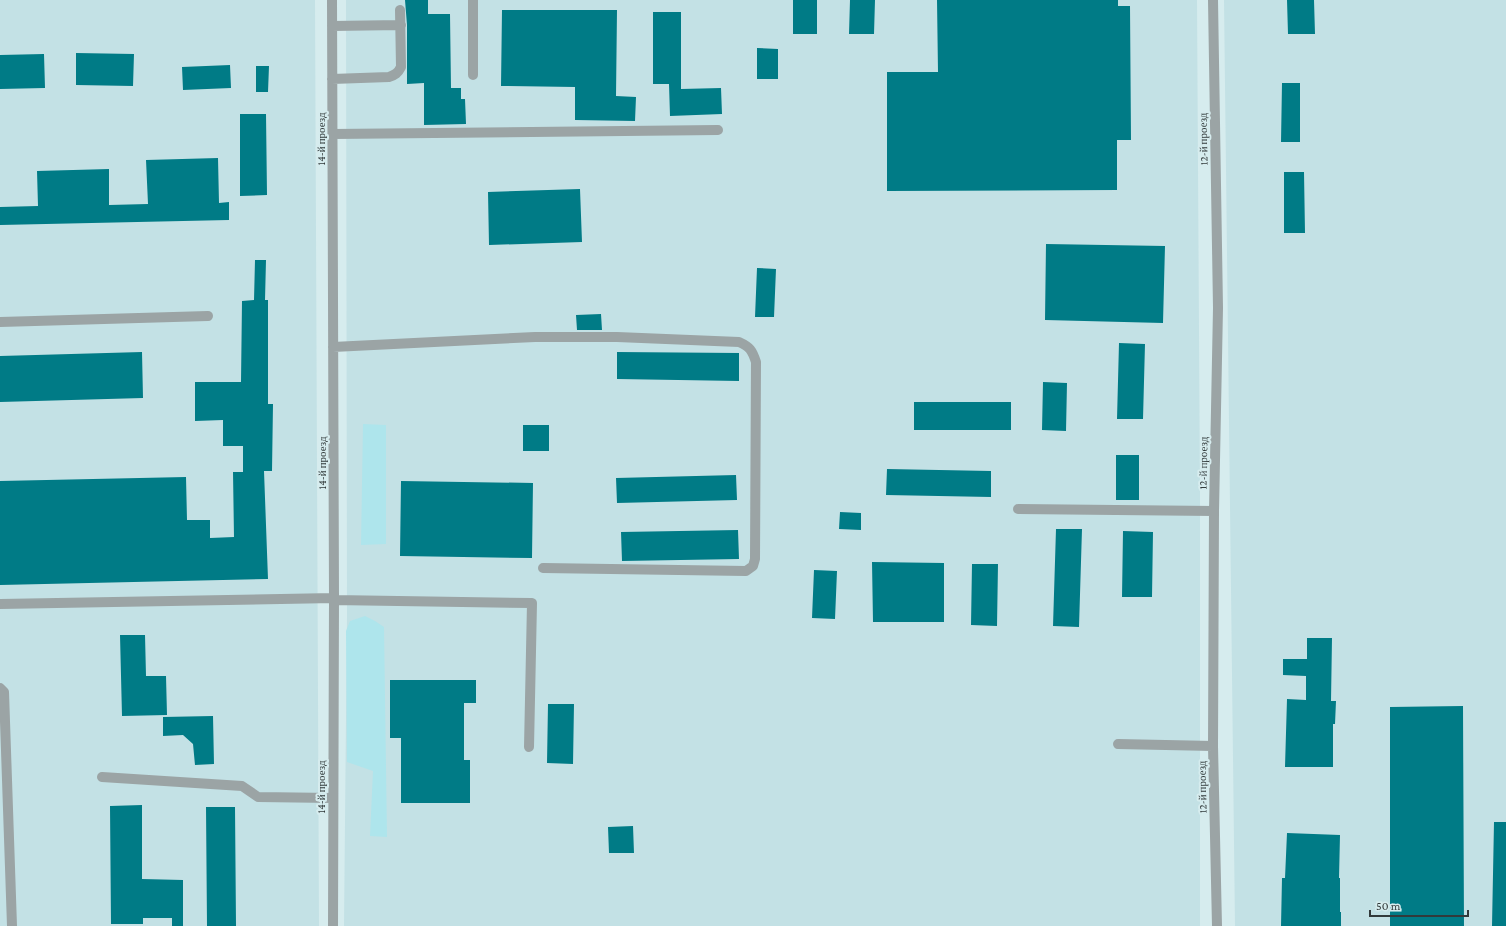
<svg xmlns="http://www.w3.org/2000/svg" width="1506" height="926" font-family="'Crimson Pro',serif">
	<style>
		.built { fill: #c3e1e5 }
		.green { fill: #aee5ec }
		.building { fill: #007b86 }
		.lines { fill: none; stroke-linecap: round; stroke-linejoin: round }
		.minor { stroke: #9ba4a5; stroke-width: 10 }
		.labels { text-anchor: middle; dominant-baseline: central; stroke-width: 4; stroke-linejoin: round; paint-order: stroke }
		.street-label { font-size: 11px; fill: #323a3b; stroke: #d6ecee }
	</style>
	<rect width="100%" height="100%" fill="#d6ecee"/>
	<!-- built -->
	<path class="built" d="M0,0H315L319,926H0Z
		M346,0H1197L1200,495V926H344L347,616Z
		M1224,0H1506V926H1235Z"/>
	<!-- green -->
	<path class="green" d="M363,424L386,425V544L361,545Z
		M365,616L375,621L384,627L387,837L370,836L373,771L347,762L346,631L350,621Z"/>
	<!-- building -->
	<path class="building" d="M405,0H428V14H450L451,88H461V99H465L466,124L424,125V83L407,84V25Z
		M793,0H817V34H793Z
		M850,0H875L874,34H849Z
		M937,0H1118V6H1130L1131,140H1117V190L887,191V72H938Z
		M1287,0H1314L1315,34H1288Z
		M502,10H617L616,96L636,97L635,121L575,120V87L501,86Z
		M653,12H681V89L721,88L722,114L670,116L669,84H653Z
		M757,48L778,49V79H757Z
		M76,53L134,54L133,86L76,85Z
		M44,54L45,88L0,89V55Z
		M230,65L231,88L183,90L182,67Z
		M256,66H269L268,92H256Z
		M1282,83H1300V142H1281Z
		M240,114H266L267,195L240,196Z
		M218,158L219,203L229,202V220L0,225V207L38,206L37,171L109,169V205L148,204L146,160Z
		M1284,172H1304L1305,233H1284Z
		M580,189L582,242L489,245L488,192Z
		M1046,244L1165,246L1163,323L1045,320Z
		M255,260H266L265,300H268V404H273L272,471H264L268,579L0,585V481L186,477L187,520H210V538L234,537L233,472H243V446H223V420L195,421V382H241L242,301L254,300Z
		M757,268L776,269L774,317H755Z
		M601,314L602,330H577L576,315Z
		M1119,343L1145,344L1143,419H1117Z
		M142,352L143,398L0,402V356Z
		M617,352L739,353V381L617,379Z
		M1043,382L1067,383L1066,431L1042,430Z
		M914,402H1011V430H914Z
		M523,425H549V451H523Z
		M1116,455H1139V500H1116Z
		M887,469L991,471V497L886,495Z
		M736,475L737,500L617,503L616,478Z
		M401,481L533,483L532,558L400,556Z
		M840,512L861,513V530L839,529Z
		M1056,529H1082L1079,627L1053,626Z
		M738,530L739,559L622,561L621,532Z
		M1123,531L1153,532L1152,597H1122Z
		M872,562L944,563V622H873Z
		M972,564H998L997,626L971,625Z
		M814,570L837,571L835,619L812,618Z
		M120,635H145L146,676H166L167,715L122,716Z
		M1307,638H1332L1331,701H1336L1335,724H1333V767H1285L1287,699L1306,700V676L1283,675V659H1307Z
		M390,680H476V703H464V760H470V803H401V738H390Z
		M548,704H574L573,764L547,763Z
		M1463,706L1464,926H1390V707Z
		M213,716L214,764L195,765L193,744L183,735L163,736V717Z
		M142,805V879L183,880V926H172V918H143V924H111L110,806Z
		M206,807H235L236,926H207Z
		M1494,822H1506V926H1492Z
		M633,826L634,853H609L608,827Z
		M1287,833L1340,835L1339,878H1340V912H1341V926H1281L1282,878H1285Z"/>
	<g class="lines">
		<!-- minor -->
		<path class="minor" d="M332,0L334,598L333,926
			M473,0V75
			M1213,0L1218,308L1214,511L1213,746L1217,926
			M332,26L401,25
			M332,79L389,77C395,75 398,73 401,67L400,10
			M333,134L718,130
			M0,322L208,316
			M333,347L535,337H617L739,342C750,347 752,350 756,362L755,559L753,566L746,571L543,568
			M1018,509L1214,511
			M334,600L532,603L529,747
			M0,604L334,598
			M0,688L4,692L12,926
			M1118,744L1213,746
			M102,777L242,786L258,797L333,798"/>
	</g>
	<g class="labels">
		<!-- street labels -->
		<g class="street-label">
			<text transform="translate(321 139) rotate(-90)">14-й проезд</text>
			<text transform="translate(1203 139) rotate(-91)">12-й проезд</text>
			<text transform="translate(322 463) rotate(-90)">14-й проезд</text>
			<text transform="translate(1203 463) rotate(-89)">12-й проезд</text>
			<text transform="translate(321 787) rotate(-90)">14-й проезд</text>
			<text transform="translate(1202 787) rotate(-91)">12-й проезд</text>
		</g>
	</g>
	<!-- scale -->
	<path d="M1370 910v6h98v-6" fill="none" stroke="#323a3b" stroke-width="2"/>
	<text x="1376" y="910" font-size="12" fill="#323a3b" stroke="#d6ecee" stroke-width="3" paint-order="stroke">50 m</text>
</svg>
